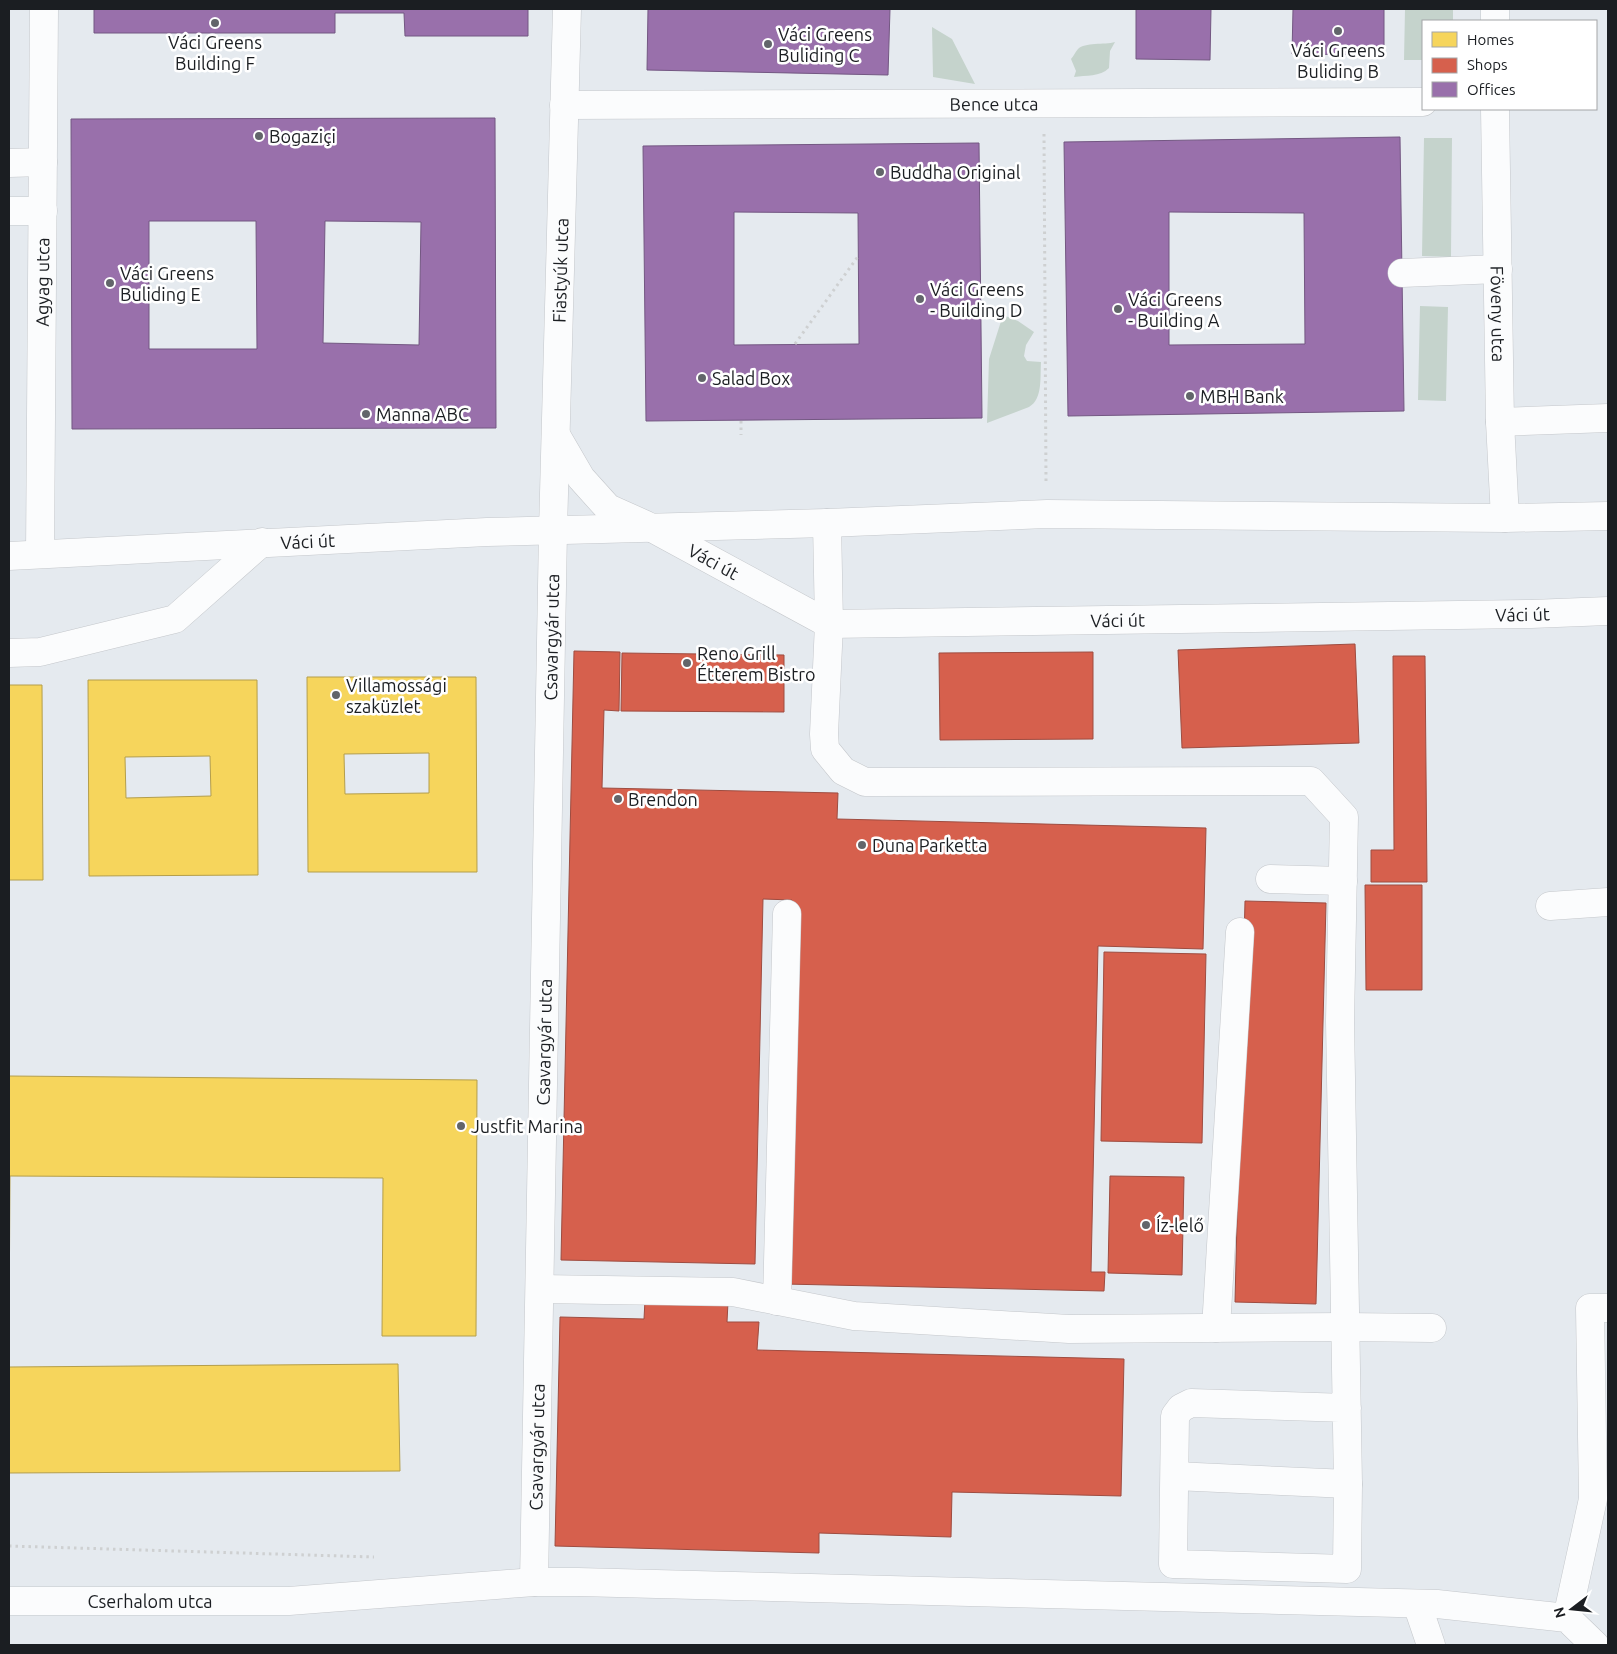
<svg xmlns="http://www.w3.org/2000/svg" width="1617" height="1654" font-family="Ubuntu,sans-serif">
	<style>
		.green { fill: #c5d3cc }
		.homes { fill: #f6d55c; stroke: #b49e4b; fill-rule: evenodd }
		.shops { fill: #d6604d; stroke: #9e4c40 }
		.offices { fill: #9970ab; stroke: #735782; fill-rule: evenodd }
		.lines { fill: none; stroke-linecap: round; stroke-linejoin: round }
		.minor-casing { stroke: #c4c7cb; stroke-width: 29 }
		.major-casing { stroke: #c4c7cb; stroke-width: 29 }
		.path { stroke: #ced0d1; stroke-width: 3; stroke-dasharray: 2.5 4; stroke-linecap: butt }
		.minor { stroke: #fbfcfd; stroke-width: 28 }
		.major { stroke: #fbfcfd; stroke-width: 28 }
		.poi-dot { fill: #62656a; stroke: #fff; stroke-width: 2 }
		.labels { text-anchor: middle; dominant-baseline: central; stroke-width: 5; stroke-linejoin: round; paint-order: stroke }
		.poi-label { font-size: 18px; fill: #1b1e22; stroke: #fff; text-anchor: start }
		.street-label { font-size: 18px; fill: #1b1e22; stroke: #fff }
	</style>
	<rect width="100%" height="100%" fill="#e5eaef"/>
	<!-- green -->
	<path class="green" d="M1405,9H1453V21H1423V60H1404Z
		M932,27L952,39L975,84L933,77Z
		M1115,42L1110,51L1109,68C1100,77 1086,75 1074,77L1076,71L1071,59C1074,56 1075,52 1078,49C1085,42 1104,45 1115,42Z
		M1424,138H1452L1451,257L1422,256Z
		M1420,306L1448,307L1446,401L1418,400Z
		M1003,315L1018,321L1034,332L1026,345L1024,356L1027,361L1041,362C1040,377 1043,399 1029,407L987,423L989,359Z"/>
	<!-- homes -->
	<path class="homes" d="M307,677H476L477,872H308ZM429,753V793L345,794L344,754Z
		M88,680H257L258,875L89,876ZM210,756L211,796L126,798L125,757Z
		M9,685H42L43,880H9Z
		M9,1076L477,1080L476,1336H382L383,1178L10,1176L9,1332Z
		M398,1364L400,1471L9,1473V1367Z"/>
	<!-- shops -->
	<path class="shops" d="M1355,644L1359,743L1182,748L1178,650Z
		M574,651L620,652L619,711L604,710L602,788L838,793L837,819L1206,828L1203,949L1098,946L1091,1272H1105L1104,1291L784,1284L792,900L763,899L755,1264L561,1260Z
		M1093,652V739L940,740L939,653Z
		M622,653L784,655V712L621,711Z
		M1393,656H1425L1427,882H1371V850H1394Z
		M1365,885H1422V990H1366Z
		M1245,901L1326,903L1316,1304L1235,1302Z
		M1104,952L1206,954L1202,1143L1101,1141Z
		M1110,1176L1184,1177L1182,1275L1108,1273Z
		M645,1300L728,1302L727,1322H759L757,1350L1124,1359L1121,1496L952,1492L951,1537L819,1533V1553L555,1546L560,1317L644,1319Z"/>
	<!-- offices -->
	<path class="offices" d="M94,9H528V36H405L404,13H335V33H94Z
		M648,9H890L888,75L647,70Z
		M1136,9H1211L1210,60L1136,59Z
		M1293,9H1384V55L1292,54Z
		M495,118L496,428L72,429L71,119ZM149,221H256L257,349H149ZM325,221L421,222L419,345L323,343Z
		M1400,137L1404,411L1068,416L1064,142ZM1169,212L1304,213L1305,344L1169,345Z
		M979,143L982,418L646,421L643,146ZM734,212L858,213L859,344L734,345Z"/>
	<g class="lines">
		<!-- minor casing -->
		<g class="minor-casing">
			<g id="minor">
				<path d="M1495,9V21"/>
				<path id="s1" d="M564,105L1423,102"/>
				<path id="s2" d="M1495,109L1500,422L1505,518"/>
				<path d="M9,163L43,162"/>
				<path d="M9,211H43"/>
				<path d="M1402,273L1498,269"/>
				<path d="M1500,422L1608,418"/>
				<path d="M827,523L829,624L824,734L825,749L843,771L865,782L1311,781L1344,817L1340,1021L1348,1484L1347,1569L1173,1564L1175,1416L1181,1408L1191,1403L1347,1408"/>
				<path id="s3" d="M652,528L829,624L1531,614L1608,611"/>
				<path id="s4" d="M40,554L44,9"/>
				<path d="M9,653L40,652L175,619L262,542"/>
				<path d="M1270,879L1343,881"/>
				<path d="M1550,906L1608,902"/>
				<path d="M540,1289L733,1292L854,1316L1069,1329L1345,1327L1432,1328"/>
				<path d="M777,1301L787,914"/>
				<path d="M1216,1328L1240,932"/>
				<path d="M1175,1476L1348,1484"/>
				<path id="s5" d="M534,1582L553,531L567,9"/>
				<path id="s6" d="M9,1601H289L534,1582H578L1437,1604L1567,1618L1595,1645"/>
				<path d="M1417,1604L1431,1645"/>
				<path d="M1567,1618L1593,1499L1590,1308H1608"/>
			</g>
		</g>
		<!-- major casing -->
		<g class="major-casing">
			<g id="major">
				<path d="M556,435L581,478L608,508L646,525"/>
				<path id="s7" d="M9,556L487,532L827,523L1047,514L1505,518L1608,516"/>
			</g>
		</g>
		<!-- path -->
		<path class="path" d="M1044,134L1046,482
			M795,344L859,255
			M741,421V435
			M9,1546L374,1557"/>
		<!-- minor -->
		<use href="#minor" class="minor"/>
		<!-- major -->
		<use href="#major" class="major"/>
	</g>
	<!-- markers -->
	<g class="poi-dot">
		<circle cx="215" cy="23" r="5"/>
		<circle cx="1338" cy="31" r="5"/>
		<circle cx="768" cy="44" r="5"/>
		<circle cx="259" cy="136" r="5"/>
		<circle cx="880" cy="172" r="5"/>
		<circle cx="110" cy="283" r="5"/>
		<circle cx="920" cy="299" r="5"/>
		<circle cx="1118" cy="309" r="5"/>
		<circle cx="702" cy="378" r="5"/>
		<circle cx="1190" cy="396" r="5"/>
		<circle cx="366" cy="414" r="5"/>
		<circle cx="687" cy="663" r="5"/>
		<circle cx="336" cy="695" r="5"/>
		<circle cx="618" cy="799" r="5"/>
		<circle cx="862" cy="845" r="5"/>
		<circle cx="461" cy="1126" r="5"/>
		<circle cx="1146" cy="1225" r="5"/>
	</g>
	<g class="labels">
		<!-- poi labels -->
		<g class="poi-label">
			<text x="778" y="34">Váci Greens<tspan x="778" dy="21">Buliding C</tspan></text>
			<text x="215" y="42" text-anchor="middle">Váci Greens<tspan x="215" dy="21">Building F</tspan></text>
			<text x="1338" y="50" text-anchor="middle">Váci Greens<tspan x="1338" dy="21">Buliding B</tspan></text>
			<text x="269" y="136">Bogaziçi</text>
			<text x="890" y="172">Buddha Original</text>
			<text x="120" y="273">Váci Greens<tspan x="120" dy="21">Buliding E</tspan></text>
			<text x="930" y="289">Váci Greens<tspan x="930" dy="21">- Building D</tspan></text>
			<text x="1128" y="299">Váci Greens<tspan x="1128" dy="21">- Building A</tspan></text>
			<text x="712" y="378">Salad Box</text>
			<text x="1200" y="396">MBH Bank</text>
			<text x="376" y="414">Manna ABC</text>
			<text x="697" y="653">Reno Grill<tspan x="697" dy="21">Étterem Bistro</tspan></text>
			<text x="346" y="685">Villamossági<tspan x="346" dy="21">szaküzlet</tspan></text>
			<text x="628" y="799">Brendon</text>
			<text x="872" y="845">Duna Parketta</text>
			<text x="471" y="1126">Justfit Marina</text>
			<text x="1156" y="1225">Íz-lelő</text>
		</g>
		<!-- street labels -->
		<g class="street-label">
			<text stroke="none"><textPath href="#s1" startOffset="430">Bence utca</textPath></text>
			<text stroke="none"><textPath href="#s5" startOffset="1312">Fiastyúk utca</textPath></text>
			<text stroke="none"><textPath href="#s4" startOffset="272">Agyag utca</textPath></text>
			<text stroke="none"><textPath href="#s2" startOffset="205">Föveny utca</textPath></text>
			<text stroke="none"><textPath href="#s7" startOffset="299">Váci út</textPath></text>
			<text stroke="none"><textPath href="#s3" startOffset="70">Váci út</textPath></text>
			<text stroke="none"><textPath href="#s3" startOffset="895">Váci út</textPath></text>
			<text stroke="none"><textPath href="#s3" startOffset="490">Váci út</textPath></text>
			<text stroke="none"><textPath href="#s5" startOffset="945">Csavargyár utca</textPath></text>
			<text stroke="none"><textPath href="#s5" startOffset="540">Csavargyár utca</textPath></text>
			<text stroke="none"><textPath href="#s5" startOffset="135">Csavargyár utca</textPath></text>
			<text stroke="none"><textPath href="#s6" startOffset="141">Cserhalom utca</textPath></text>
		</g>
	</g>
	<!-- border -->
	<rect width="1617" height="1654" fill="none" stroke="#1b1e22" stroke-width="20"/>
	<!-- legend -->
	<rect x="1422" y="20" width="175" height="90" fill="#ffffff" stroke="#a4a5a7"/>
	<rect x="1432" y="32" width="25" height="15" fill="#f6d55c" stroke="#a4a5a7"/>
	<text x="1467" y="45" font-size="15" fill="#1b1e22">Homes</text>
	<rect x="1432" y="58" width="25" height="15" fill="#d6604d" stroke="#a4a5a7"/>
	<text x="1467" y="70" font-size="15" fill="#1b1e22">Shops</text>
	<rect x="1432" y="82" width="25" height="15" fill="#9970ab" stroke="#a4a5a7"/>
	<text x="1467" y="95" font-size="15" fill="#1b1e22">Offices</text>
	<!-- north arrow -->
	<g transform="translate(1572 1609) rotate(254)" stroke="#ffffff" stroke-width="4" paint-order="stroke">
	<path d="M0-4L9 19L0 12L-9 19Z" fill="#1b1e22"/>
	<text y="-8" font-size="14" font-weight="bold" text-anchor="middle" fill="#1b1e22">N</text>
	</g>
</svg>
